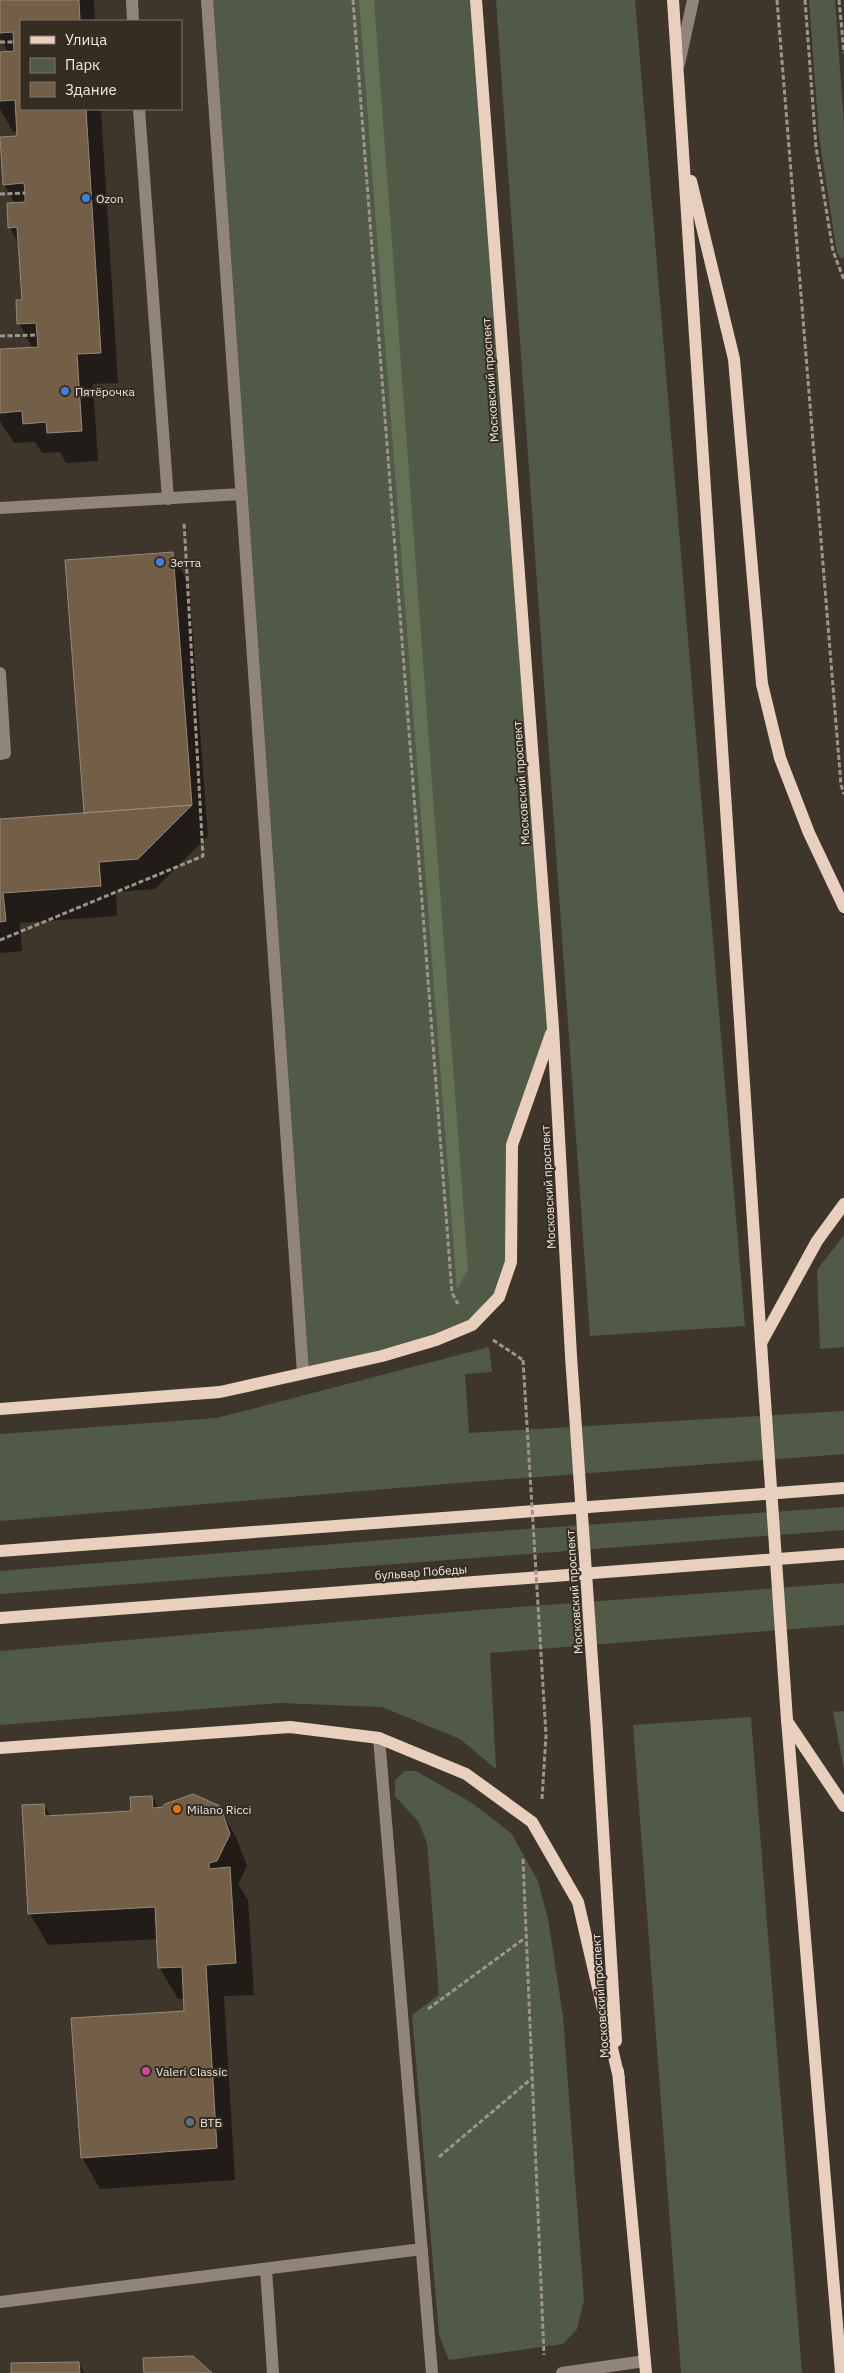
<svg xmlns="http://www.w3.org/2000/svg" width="844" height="2373" font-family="'IBM Plex Sans',sans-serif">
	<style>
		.green { fill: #515a46 }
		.forest { fill: #647155 }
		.shadow { fill: #0007 }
		.building { fill: #735f47; stroke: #93897c }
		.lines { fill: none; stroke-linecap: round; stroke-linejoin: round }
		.path { stroke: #9d958c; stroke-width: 3; stroke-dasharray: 5 2.5; stroke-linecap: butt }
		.minor { stroke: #91847b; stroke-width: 12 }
		.major { stroke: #e9cfbe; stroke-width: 12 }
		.path-bridge { stroke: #9d958c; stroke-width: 3; stroke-dasharray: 5 2.5; stroke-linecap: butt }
		.major-bridge { stroke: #e9cfbe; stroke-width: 12 }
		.shop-dot { fill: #3f7fe0; stroke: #352c22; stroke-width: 2 }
		.food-dot { fill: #e8710a; stroke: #352c22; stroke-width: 2 }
		.hotel-dot { fill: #d1479c; stroke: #352c22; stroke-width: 2 }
		.service-dot { fill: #5c6f8a; stroke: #352c22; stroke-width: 2 }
		.labels { text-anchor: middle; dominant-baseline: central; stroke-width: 4; stroke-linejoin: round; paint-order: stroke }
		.poi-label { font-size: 12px; fill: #eee8e1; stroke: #352c22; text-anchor: start }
		.street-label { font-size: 12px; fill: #eee8e1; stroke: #352c22 }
	</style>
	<rect width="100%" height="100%" fill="#3f362b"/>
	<!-- green -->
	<path class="green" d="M207,0H476L553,1028L512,1145L511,1262L499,1297L472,1325L303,1373Z
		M496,0H635L745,1326L590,1336Z
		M809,0H835L844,126V257L842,259L837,253L819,136Z
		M844,1235V1347L820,1349L817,1270Z
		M489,1347L492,1372L465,1374L469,1433L844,1411V1454L470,1482L0,1521V1434L217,1418Z
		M844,1507V1530L0,1594V1571L484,1532Z
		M844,1583V1625L490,1653L496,1769L460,1739L382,1707L279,1703L0,1725V1651L478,1610Z
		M844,1711V1769L833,1712Z
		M751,1717L802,2373H681L633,1725Z
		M405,1771H416L472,1803L511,1833L538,1881L548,1919L563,2016L584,2300L577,2329L563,2344L449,2360L439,2335L412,2015L439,1995L427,1843L418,1821L395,1796V1780Z"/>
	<!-- forest -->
	<path class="forest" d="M359,0H374L468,1269L457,1290Z"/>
	<!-- shadow -->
	<path class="shadow" d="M0,0H94L95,21H21V109H101L118,383L93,384L98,461L66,463L60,452L42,453L35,442L14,443L0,421V351L33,349L19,323L23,302L19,245L10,228L8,204H15L4,184L18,137V131L13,132L0,109V53L8,52L0,38Z
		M172,553L189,584L208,836L155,889L116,892L117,916L20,923L22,951L0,953V820L85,814Z
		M152,1797L159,1809L219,1807L237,1839L247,1866L238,1884L248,1900L254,1995L224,1996L235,2180L100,2189L82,2157L185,2012V1999H178L159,1967L158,1939L48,1945L30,1914L44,1805L51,1817L132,1812Z
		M79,2363L84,2373H13Z"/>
	<!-- building -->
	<path class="building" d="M0,0H79L80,21H21V109H86L101,353L77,354L82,431L47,433L46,422L23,424L22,411L0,413V349L38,347L36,323L17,324L16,300H22L17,227L8,228L7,203L25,202V193L24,183L3,185L0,137L17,136L15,100L0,101V52L14,51L13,32L0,33Z
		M173,552L192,805L84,813L65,560Z
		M192,805L138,859L99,862L101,886L3,893L6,921L0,922V819Z
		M193,1794L220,1806L230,1834L217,1861L209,1863V1869L230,1867L236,1963L206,1965L217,2148L81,2158L71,2018L184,2011L182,1967L158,1968L155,1907L28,1914L22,1805L44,1804L45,1816L131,1811L130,1797L152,1796L153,1808L163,1807L165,1804Z
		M193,2356L212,2373H144L143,2358Z
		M79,2362L80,2373H11V2363Z"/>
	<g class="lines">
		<!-- path -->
		<path class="path" d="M353,0L452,1293L458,1304
			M777,0L841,785L844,794
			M805,0L816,147L833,251L844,280
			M839,0L844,53
			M0,42H13
			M0,194L25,193
			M0,336L37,335
			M0,940L203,856L184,522
			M493,1340L523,1360
			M542,1799L546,1735
			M523,1859L544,2355
			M428,2009L525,1938
			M439,2157L531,2079"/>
		<!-- minor -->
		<path class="minor" d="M132,0L133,21
			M207,0L303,1373
			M679,64L693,0
			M139,109L168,499
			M0,508L241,494
			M0,673L5,753L0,754
			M379,1738L432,2373
			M266,2269L273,2373
			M0,2302L422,2249
			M562,2373L645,2361"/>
		<!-- major -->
		<path class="major" d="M476,0L553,1028L571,1356
			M673,0L761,1343
			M691,181L734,359L762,684L780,758L809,833L844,907
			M761,1343L817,1241L844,1204
			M0,1409L220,1392L382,1356L436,1340L472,1325L499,1297L511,1262L512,1145L551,1034
			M0,1551L844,1488
			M0,1618L844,1554
			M787,1720L841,2373
			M787,1721L844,1806
			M597,1732L616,2041
			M0,1748L290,1727L379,1738L466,1774L532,1822L578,1902L619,2078
			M618,2071L646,2373"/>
		<!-- path-bridge -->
		<path class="path-bridge" d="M523,1360L546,1735"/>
		<!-- major-bridge -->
		<path class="major-bridge" d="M761,1343L787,1720
			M571,1356L597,1732"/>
	</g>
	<!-- markers -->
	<g class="shop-dot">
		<circle cx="86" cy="198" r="5"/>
		<circle cx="65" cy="391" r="5"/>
		<circle cx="160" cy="562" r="5"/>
	</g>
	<circle class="food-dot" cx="177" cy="1809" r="5"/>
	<circle class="hotel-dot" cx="146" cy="2071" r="5"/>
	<circle class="service-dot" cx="190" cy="2122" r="5"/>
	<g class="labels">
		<!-- poi labels -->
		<g class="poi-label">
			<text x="96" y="198">Ozon</text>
			<text x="75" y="391">Пятёрочка</text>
			<text x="170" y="562">Зетта</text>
			<text x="187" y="1809">Milano Ricci</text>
			<text x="156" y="2071">Valeri Classic</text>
			<text x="200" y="2122">ВТБ</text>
		</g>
		<!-- street labels -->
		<g class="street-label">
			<text transform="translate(490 380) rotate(-94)">Московский проспект</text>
			<text transform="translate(521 783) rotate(-94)">Московский проспект</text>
			<text transform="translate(548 1187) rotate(-93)">Московский проспект</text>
			<text transform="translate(421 1572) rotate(-4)">бульвар Победы</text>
			<text transform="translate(574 1592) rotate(-94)">Московский проспект</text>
			<text transform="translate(600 1996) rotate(-94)">Московский проспект</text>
		</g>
	</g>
	<!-- legend -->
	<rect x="20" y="20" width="162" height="90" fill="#352c22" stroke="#7f776e"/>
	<rect x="30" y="36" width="25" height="8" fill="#e9cfbe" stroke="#7f776e"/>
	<text x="65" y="45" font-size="15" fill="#eee8e1">Улица</text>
	<rect x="30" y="58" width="25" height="15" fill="#515a46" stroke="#7f776e"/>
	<text x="65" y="70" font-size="15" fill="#eee8e1">Парк</text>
	<rect x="30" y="82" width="25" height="15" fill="#735f47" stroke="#7f776e"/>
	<text x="65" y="95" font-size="15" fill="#eee8e1">Здание</text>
</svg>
